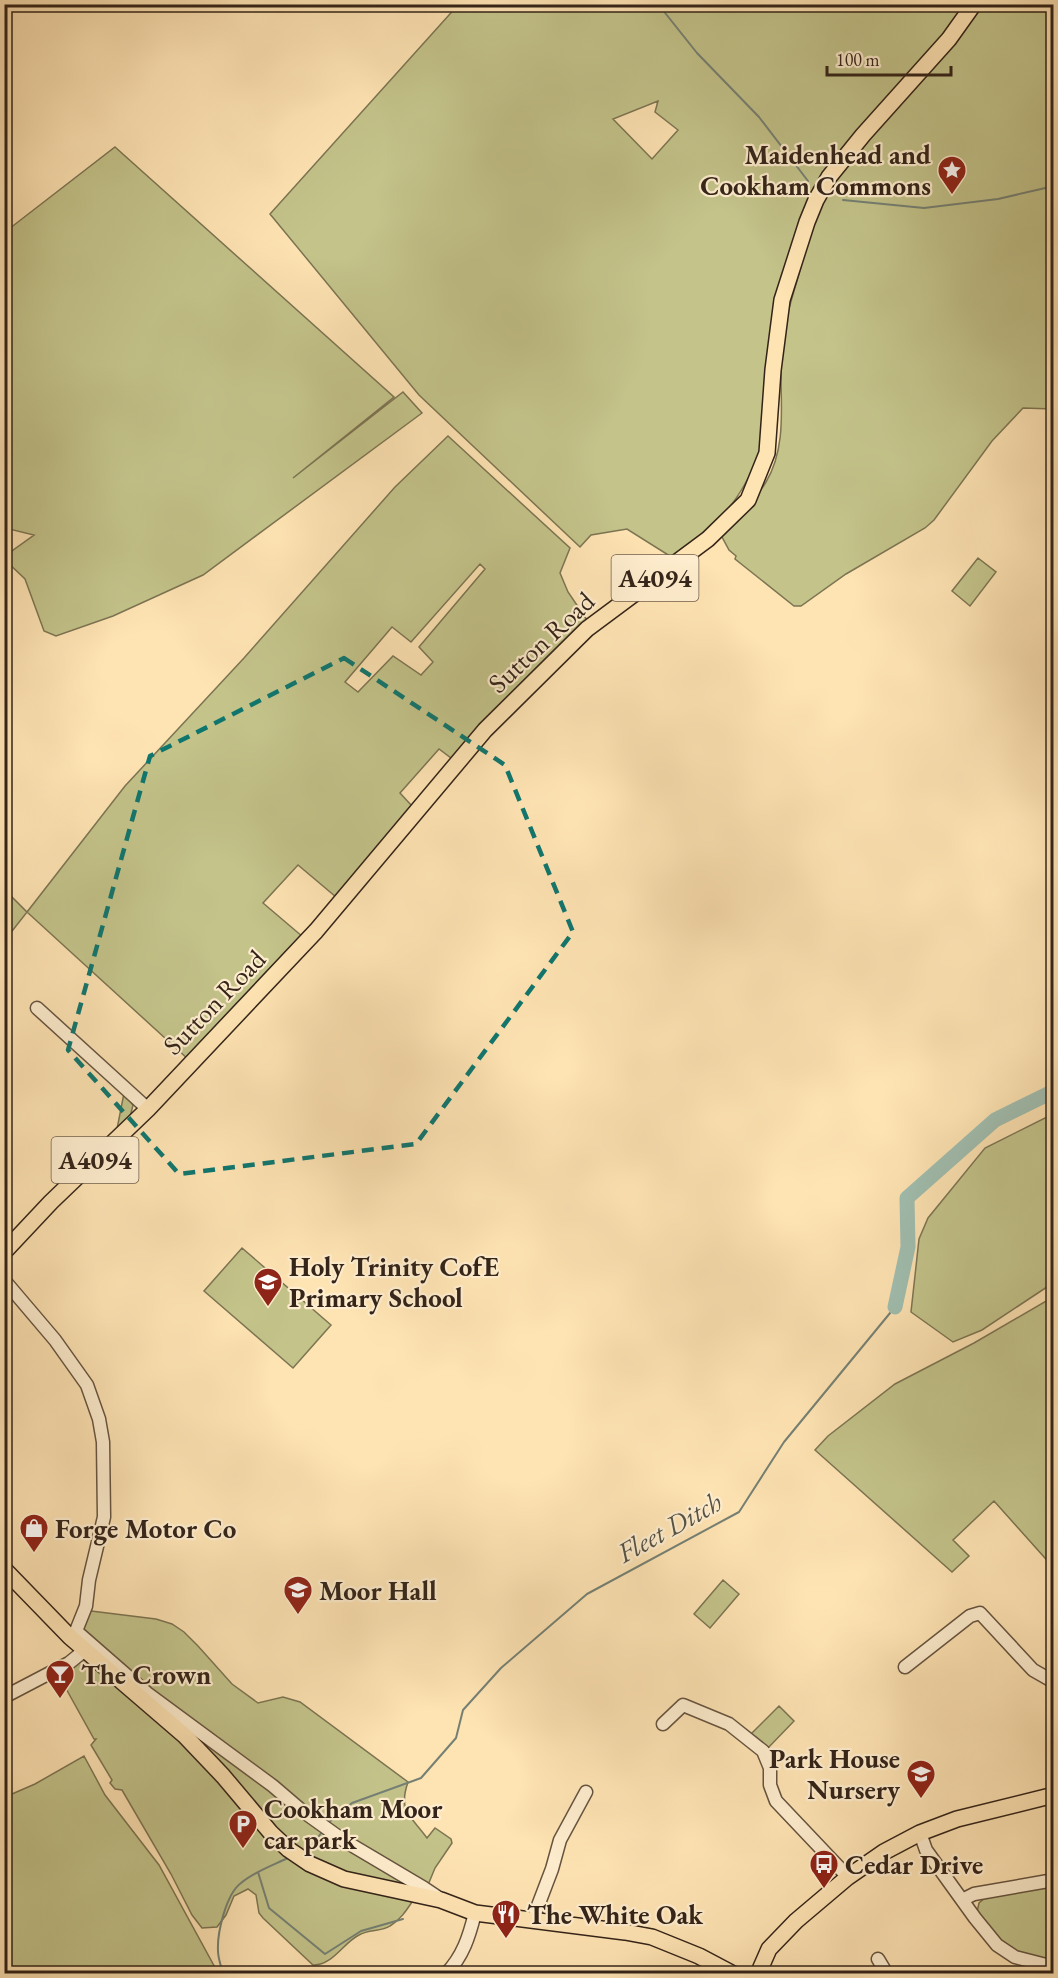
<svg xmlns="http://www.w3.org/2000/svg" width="1058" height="1978" font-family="'EB Garamond',serif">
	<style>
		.green { fill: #c3c38a; stroke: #7c7452; stroke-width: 1.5; fill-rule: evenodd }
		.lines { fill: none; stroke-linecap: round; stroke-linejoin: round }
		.stream { stroke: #758074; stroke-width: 2 }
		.river { stroke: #a0beb0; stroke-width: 15 }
		.minor-casing { stroke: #665440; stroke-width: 15 }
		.major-casing { stroke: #342419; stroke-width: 18 }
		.minor { stroke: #feedce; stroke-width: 12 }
		.major { stroke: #fee3b3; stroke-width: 15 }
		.marked { fill: none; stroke: #0f766e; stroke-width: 4.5; stroke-dasharray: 12 8; stroke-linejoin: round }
		.labels { text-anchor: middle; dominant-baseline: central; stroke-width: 4.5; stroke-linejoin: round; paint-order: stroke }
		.shield { fill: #feedce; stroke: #71604f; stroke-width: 1.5 }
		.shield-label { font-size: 26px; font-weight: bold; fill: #342419 }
		.poi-label { font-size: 27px; font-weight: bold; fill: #342419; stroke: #feedce; text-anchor: start }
		.street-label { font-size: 27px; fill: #342419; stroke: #feedce }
		.water-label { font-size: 28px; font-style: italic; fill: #545246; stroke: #feedce }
	</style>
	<rect width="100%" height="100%" fill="#fee3b3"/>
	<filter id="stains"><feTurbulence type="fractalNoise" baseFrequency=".00333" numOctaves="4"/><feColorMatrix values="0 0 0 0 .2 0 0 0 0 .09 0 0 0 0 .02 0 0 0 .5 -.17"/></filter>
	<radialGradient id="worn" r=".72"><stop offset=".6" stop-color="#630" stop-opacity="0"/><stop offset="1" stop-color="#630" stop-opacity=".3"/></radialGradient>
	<!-- green -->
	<path class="green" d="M458,5H1053V409L1023,408L992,441L934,520L925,528L846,574L801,606H794L735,559L736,556L729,550L721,535C737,518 754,502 766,482C791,440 777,388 782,342C785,317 795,290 801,266L793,250L761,451C739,504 719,524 673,558L627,529L591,535L580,547L419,395L270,214ZM658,101L655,112L678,130L652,159L613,119Z
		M115,147L394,397L293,478L403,392L422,413L203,575L113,616L56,636L44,631L25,579L5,560V556L34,535L5,528V232Z
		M448,436L570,548L560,573L568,592L589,623L451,758L439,749L400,793L412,806L336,897L298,865L263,903L303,937L189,1060L27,912L5,940V890L27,912L125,786L244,658L395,487ZM480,564L485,569L419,647L433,662L421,675L393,656L358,692L345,682L392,627L411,642Z
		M978,558L996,572L970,606L952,591Z
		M124,1093L133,1105L130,1117L117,1129Z
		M1053,1114V1283L982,1330L953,1342L911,1312L919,1239L928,1218L985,1148Z
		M242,1248L331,1325L293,1368L204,1291Z
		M1053,1297V1567L994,1501L953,1540L969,1556L952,1572L815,1450L828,1436L895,1384L974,1343Z
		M723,1580L739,1594L710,1628L694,1614Z
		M91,1611L156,1619L172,1624L184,1632L198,1646L232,1684L258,1703L283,1697L300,1702L408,1782C398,1811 410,1815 427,1838L435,1828L451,1839L452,1843L435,1868L421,1902H412C406,1911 400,1920 390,1926C381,1932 369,1929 359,1935C343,1943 332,1966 313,1965L263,1918L259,1913L256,1895L248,1889L234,1896L226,1915L217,1927L202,1928L192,1915L171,1874L122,1790L115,1789L110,1783L112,1780L91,1745L96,1739H94L59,1676L80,1658L85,1621Z
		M779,1706L794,1721L767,1749L751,1734Z
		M84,1756L105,1795L159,1865L218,1973H5V1797L35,1784Z
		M1053,1882V1962L1018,1954L1003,1944L977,1912L979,1903L986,1897Z"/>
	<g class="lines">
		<!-- stream -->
		<path class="stream" d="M658,4L697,53L759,117L808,181
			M843,200L924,208L998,199L1054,186
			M327,1825L333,1818L352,1803L421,1778L456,1738L463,1710L501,1668L587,1594L739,1512L784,1442L895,1307
			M304,1851L309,1849L322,1832
			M258,1872L269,1908L325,1954L361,1931L403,1919
			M223,1974C221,1966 218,1958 218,1951C217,1933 226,1894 241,1883C255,1871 274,1865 290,1857"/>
		<!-- river -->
		<path class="river" d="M895,1307L908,1247L907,1198L995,1120L1054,1091"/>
		<!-- minor casing -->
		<g class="minor-casing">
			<path id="minor" d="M37,1008L148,1109
				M4,1280L55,1340L87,1385L99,1419L103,1442L104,1517L89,1580L86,1606L76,1631L70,1637
				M76,1631L147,1693L273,1786L301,1810L343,1840L424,1888L439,1898
				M905,1667L970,1616L980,1613L1033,1670L1054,1682
				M4,1697L69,1663L85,1650
				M663,1724L683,1705L729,1724L763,1751L770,1768V1785L776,1801L848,1877
				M920,1833L926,1850L975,1918L997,1945L1015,1957L1054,1967
				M962,1900L974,1894L1054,1880
				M535,1921L536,1911L552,1869L560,1840L586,1792
				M878,1959L887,1974
				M446,1974C463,1956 469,1937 475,1913"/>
		</g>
		<!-- major casing -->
		<g class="major-casing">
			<path id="major" d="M4,1252L51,1202L148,1109L316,931L485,730L587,629L708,539L748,500L767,453L773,370L782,300L807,222L816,200L829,177L863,135L949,39L974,4
				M4,1569L70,1637L185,1736L223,1776L271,1833L288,1849L310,1864L344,1879L441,1900L475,1913L625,1932L652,1937L699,1956L733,1974
				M758,1974L769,1949L796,1921L848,1877L884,1852L920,1833L957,1819L1054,1795"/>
		</g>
		<!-- minor -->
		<use href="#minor" class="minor"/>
		<!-- major -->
		<use href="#major" class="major"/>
	</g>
	<!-- marked area -->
	<path class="marked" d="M344,658L505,765L573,932L416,1144L179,1174L68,1050L150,756Z"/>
	<!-- icons -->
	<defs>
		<g id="sight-pin" transform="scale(1.5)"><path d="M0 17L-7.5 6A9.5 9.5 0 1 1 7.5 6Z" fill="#8f2418" stroke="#feedce"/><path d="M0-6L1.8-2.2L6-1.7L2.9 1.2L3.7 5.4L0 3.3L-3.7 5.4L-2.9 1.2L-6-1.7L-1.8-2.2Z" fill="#fff"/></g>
		<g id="school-pin" transform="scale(1.5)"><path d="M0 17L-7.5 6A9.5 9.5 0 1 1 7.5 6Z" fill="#8f2418" stroke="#feedce"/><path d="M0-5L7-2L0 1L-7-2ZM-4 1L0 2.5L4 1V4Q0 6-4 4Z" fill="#fff"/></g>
		<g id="shop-pin" transform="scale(1.5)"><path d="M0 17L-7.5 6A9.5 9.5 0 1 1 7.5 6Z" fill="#8f2418" stroke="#feedce"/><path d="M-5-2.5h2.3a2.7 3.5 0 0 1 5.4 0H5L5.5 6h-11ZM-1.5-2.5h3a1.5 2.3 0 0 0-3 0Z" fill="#fff"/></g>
		<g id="university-pin" transform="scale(1.5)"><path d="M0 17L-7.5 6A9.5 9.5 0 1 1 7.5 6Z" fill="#8f2418" stroke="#feedce"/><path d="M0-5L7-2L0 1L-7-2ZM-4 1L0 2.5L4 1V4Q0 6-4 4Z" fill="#fff"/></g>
		<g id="bar-pin" transform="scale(1.5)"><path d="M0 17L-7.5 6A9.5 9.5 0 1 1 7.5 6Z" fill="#8f2418" stroke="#feedce"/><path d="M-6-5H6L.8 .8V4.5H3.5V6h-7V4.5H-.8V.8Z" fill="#fff"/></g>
		<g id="parking-pin" transform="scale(1.5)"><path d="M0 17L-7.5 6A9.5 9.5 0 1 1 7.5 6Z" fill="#8f2418" stroke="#feedce"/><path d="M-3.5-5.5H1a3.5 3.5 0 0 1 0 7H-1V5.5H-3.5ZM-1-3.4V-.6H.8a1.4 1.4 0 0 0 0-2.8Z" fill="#fff"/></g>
		<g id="bus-pin" transform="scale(1.5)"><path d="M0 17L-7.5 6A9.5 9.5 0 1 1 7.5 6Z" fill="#8f2418" stroke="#feedce"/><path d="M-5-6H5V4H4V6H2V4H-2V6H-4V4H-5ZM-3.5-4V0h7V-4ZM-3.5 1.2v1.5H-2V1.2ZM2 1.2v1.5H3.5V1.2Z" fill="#fff"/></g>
		<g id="restaurant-pin" transform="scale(1.5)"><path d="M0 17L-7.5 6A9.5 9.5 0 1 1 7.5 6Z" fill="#8f2418" stroke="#feedce"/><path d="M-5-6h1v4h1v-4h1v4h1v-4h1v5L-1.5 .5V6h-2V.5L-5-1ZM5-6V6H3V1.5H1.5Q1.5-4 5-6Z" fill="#fff"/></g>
	</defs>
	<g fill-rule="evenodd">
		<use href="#sight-pin" x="952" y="170"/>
		<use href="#school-pin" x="268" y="1282"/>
		<use href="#shop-pin" x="34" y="1528"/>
		<use href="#university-pin" x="298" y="1590"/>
		<use href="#bar-pin" x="60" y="1674"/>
		<use href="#school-pin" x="921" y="1774"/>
		<use href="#parking-pin" x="243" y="1824"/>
		<use href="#bus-pin" x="824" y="1864"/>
		<use href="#restaurant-pin" x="506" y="1914"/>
	</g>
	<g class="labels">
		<!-- shield labels -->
		<g class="shield">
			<rect x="611.5" y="555" width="87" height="46" rx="4.5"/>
			<rect x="51.5" y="1137" width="87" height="46" rx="4.5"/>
		</g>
		<g class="shield-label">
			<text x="655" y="578">A4094</text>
			<text x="95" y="1160">A4094</text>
		</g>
		<!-- poi labels -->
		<g class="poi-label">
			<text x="931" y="154" text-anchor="end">Maidenhead and<tspan x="931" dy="31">Cookham Commons</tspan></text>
			<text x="289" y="1266">Holy Trinity CofE<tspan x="289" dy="31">Primary School</tspan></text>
			<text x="55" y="1528">Forge Motor Co</text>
			<text x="319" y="1590">Moor Hall</text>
			<text x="81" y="1674">The Crown</text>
			<text x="900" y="1758" text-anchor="end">Park House<tspan x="900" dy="31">Nursery</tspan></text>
			<text x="264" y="1808">Cookham Moor<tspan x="264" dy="31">car park</tspan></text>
			<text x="845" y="1864">Cedar Drive</text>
			<text x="527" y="1914">The White Oak</text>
		</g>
		<!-- street labels -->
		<g class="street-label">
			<text transform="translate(541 642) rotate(-43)">Sutton Road</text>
			<text transform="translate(214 1002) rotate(-46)">Sutton Road</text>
		</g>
		<!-- water labels -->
		<g class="water-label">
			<text transform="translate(669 1527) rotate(-29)">Fleet Ditch</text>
		</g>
	</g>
	<!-- margin -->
	<rect width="1058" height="1978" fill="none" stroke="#fee3b3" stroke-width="24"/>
	<rect x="6" y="6" width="1046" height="1966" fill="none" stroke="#342419" stroke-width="3"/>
	<rect x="12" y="12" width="1034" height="1954" fill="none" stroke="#342419" stroke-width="1.5"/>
	<!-- scale -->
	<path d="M827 66v9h124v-9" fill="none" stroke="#342419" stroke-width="3"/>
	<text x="836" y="66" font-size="18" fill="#342419" stroke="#feedce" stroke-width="4.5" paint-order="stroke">100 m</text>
	<rect width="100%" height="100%" filter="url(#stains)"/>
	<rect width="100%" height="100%" fill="url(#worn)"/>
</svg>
